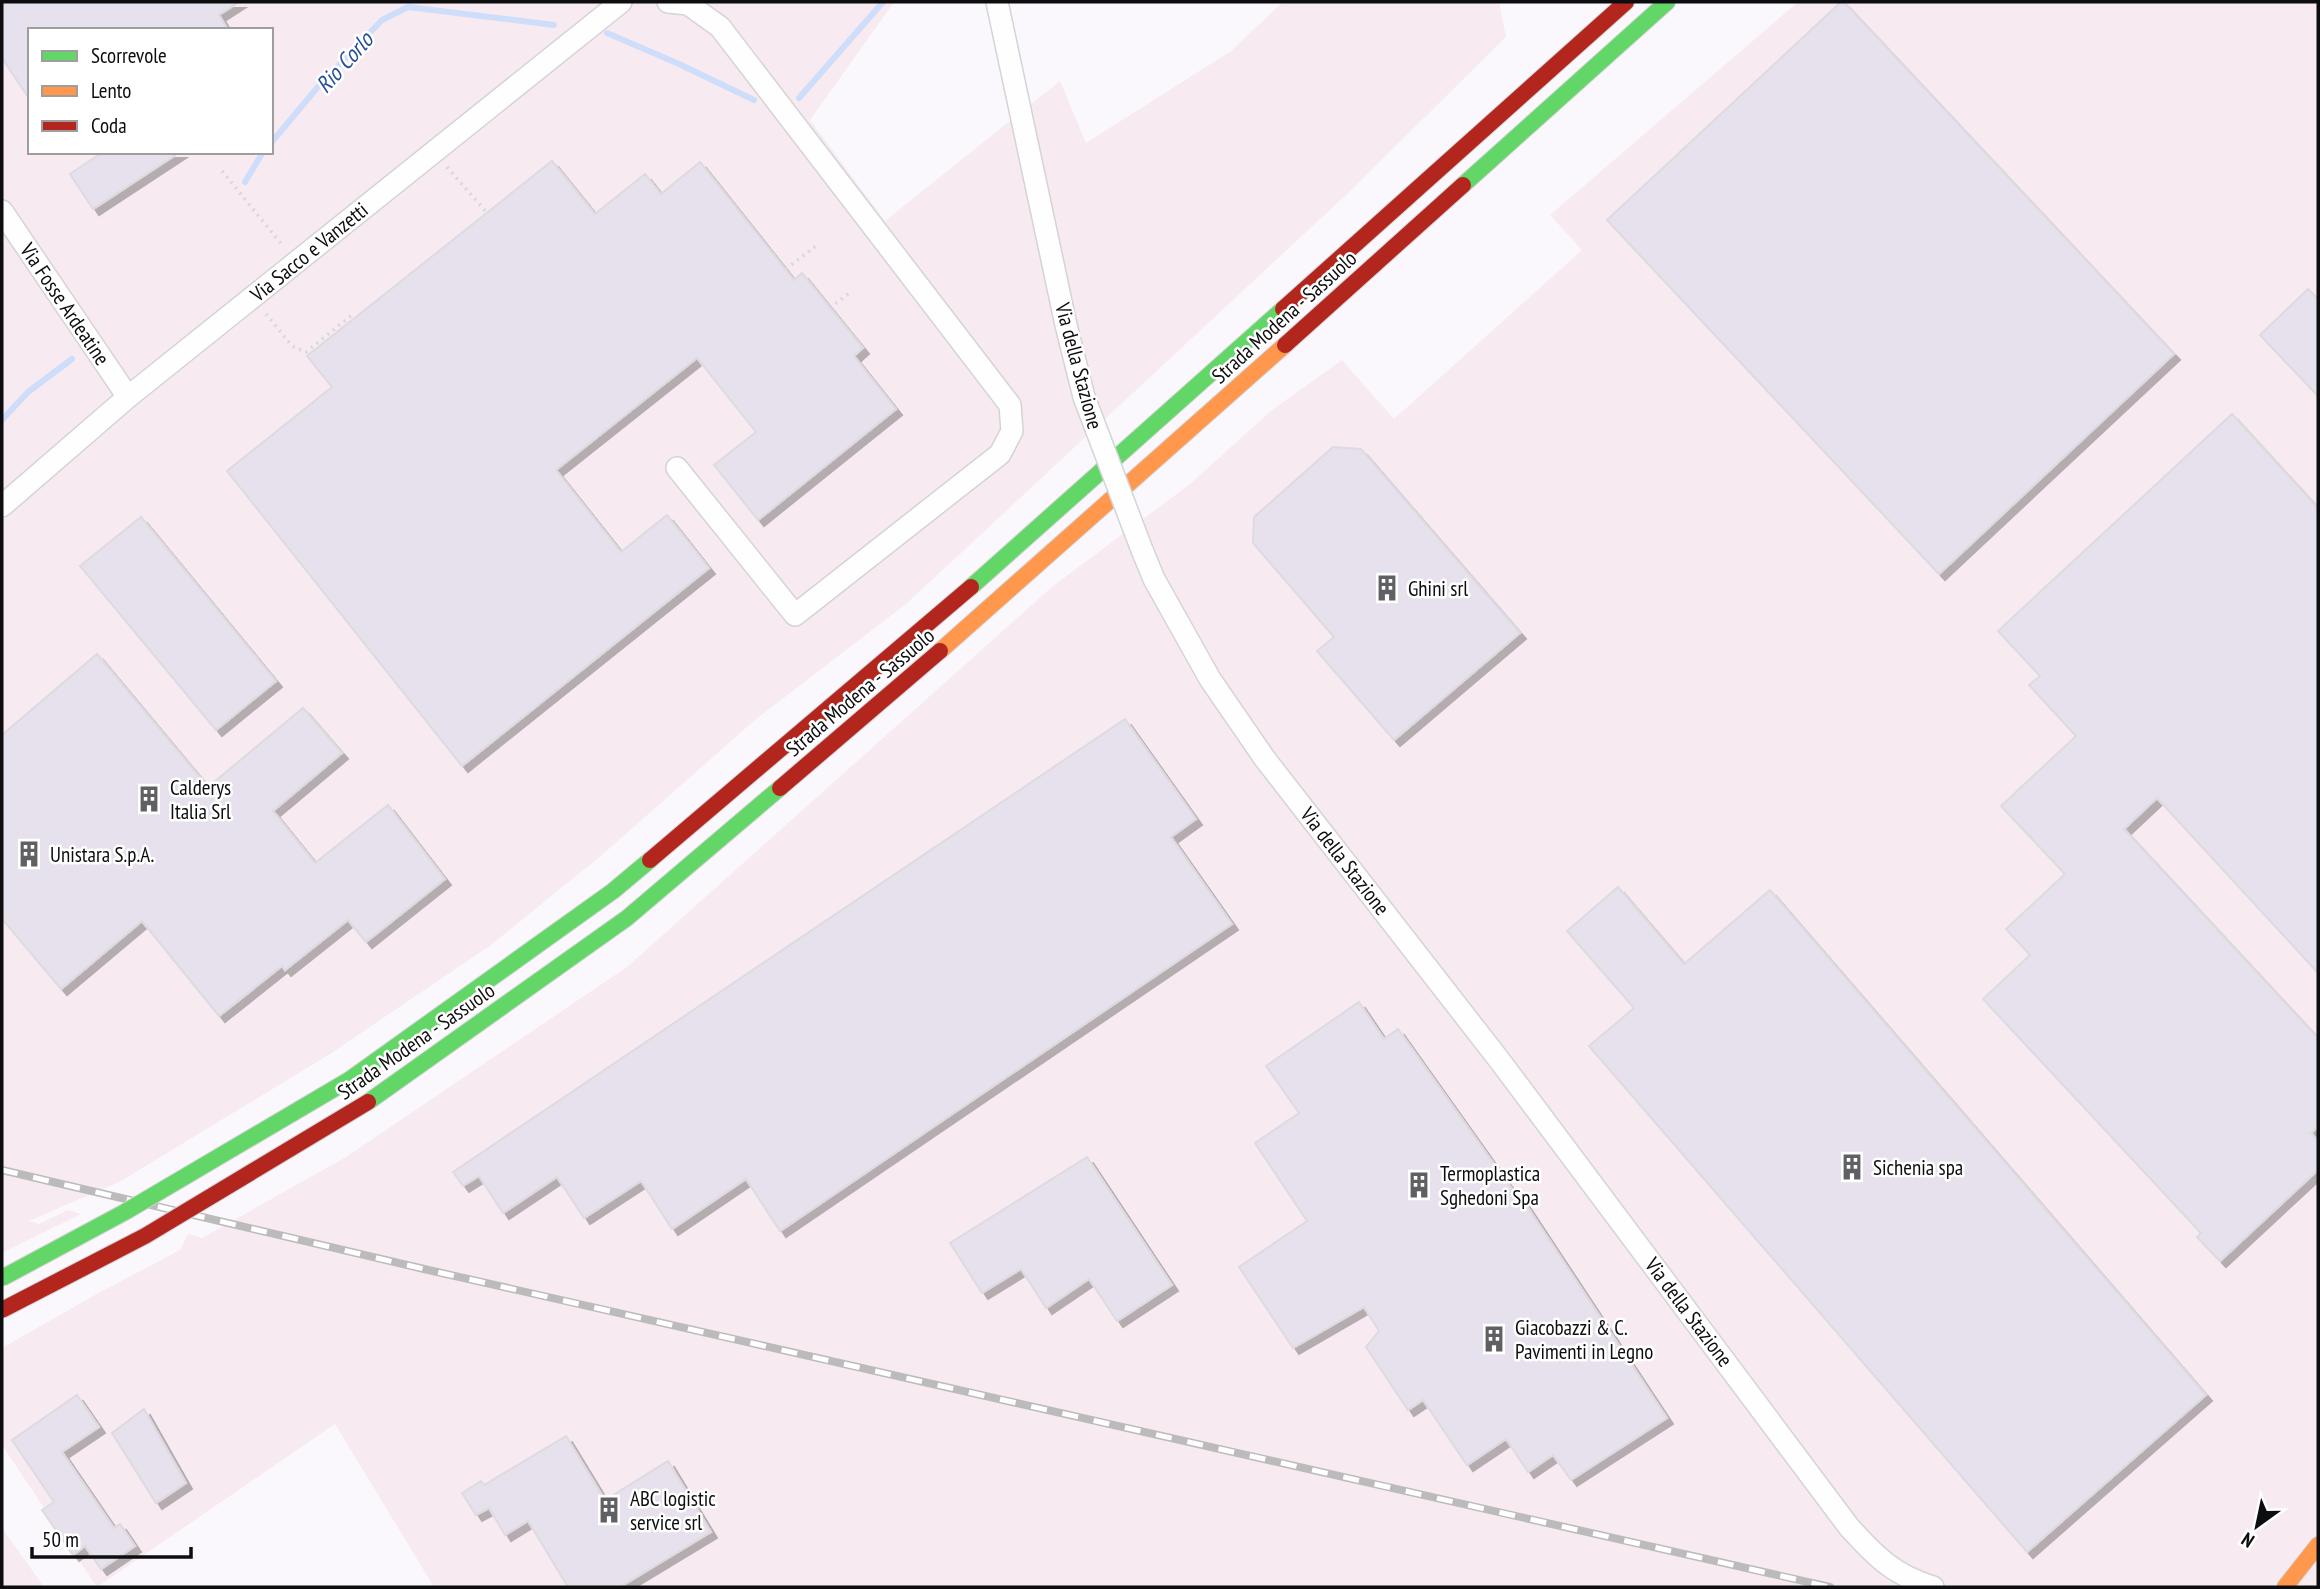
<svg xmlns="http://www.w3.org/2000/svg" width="2320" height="1589" font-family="'PT Sans Narrow',sans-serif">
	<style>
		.industrial { fill: #f7eaf0; fill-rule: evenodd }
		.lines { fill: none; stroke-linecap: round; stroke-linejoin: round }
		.stream { stroke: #ceddfa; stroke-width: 6 }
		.building { fill: #e6e1ec; stroke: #dddbdf; stroke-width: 2; filter: url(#shadow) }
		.street-casing { stroke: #d4d3d6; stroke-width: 24 }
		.fast-casing { stroke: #d4d3d6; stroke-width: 18 }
		.slow-casing { stroke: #d4d3d6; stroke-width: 18 }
		.jam-casing { stroke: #d4d3d6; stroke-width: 18 }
		.path { stroke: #d8d8d8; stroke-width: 3.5; stroke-dasharray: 2 5; stroke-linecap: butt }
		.street { stroke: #fefeff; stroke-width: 21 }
		.fast { stroke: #63d668; stroke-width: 16 }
		.slow { stroke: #ff974d; stroke-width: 16 }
		.jam { stroke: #b3261e; stroke-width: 16 }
		.rail-casing { stroke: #bbbbbc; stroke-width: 8 }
		.rail { stroke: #fff; stroke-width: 5; stroke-dasharray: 16; stroke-linecap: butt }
		.street-bridge-casing { stroke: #d4d3d6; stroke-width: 24; stroke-linecap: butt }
		.fast-bridge-casing { stroke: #d4d3d6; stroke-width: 18; stroke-linecap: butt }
		.jam-bridge-casing { stroke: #d4d3d6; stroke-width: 18; stroke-linecap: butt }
		.street-bridge { stroke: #fefeff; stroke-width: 21 }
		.fast-bridge { stroke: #63d668; stroke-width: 16 }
		.jam-bridge { stroke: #b3261e; stroke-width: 16 }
		.labels { text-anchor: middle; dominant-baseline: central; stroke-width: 5; stroke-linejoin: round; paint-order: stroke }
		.street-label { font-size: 21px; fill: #0d0c0e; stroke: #fff }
		.poi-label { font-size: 21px; fill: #0d0c0e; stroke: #fff; text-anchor: start }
		.water-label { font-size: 23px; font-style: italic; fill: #254f99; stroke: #fff }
	</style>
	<defs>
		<filter id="shadow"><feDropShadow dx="6" dy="6" stdDeviation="0" flood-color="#0004"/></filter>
	</defs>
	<rect width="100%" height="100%" fill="#faf8fd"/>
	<!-- industrial -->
	<path class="industrial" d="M2,2H894L810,120L885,221L1060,81L1086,143L1231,51L1283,2H1499L1506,37L1347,194L906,604L755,720L603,854L491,945L330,1054L121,1181L29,1221L39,1224L68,1210L81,1214L2,1253ZM30,30H271V152H30Z
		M1798,2H2318V1587H434L335,1424L97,1587L2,1445V1348L95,1295L180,1250L188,1234L202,1238L346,1157L627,967L1053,586L1190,484L1272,410L1342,360L1394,419L1582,250L1550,215Z
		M2,1528L44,1587H2Z"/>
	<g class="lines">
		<!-- stream -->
		<path class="stream" d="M607,33L679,64L754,100
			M799,98L883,2
			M271,143L317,88L382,20L408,7L554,25
			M245,182L263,152
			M2,420L28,392L72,359"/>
	</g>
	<!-- building -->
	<path class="building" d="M2,2H239L219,15L228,30H30V100L2,58Z
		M1841,2H1844L2174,354L1939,574L1607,220Z
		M103,152H180L93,209L70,174Z
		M552,161L595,214L645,174L661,194L700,162L794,280L802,273L863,348L854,356L896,409L758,520L714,465L756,432L697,358L556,470L621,552L667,515L709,568L462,766L227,471L332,387L307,356Z
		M2308,289L2318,299V396L2260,335Z
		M2232,414L2318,508V973L2157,798L2124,829L2318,1038V1127L2311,1133L2318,1141V1170L2220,1261L2197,1237L2201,1233L1983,999L2030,955L2006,929L2065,874L2001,806L2076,736L2029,685L2040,676L1998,631Z
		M1333,447L1361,449L1520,633L1394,740L1317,651L1334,637L1253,543L1254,517Z
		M141,517L276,681L216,730L80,566Z
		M97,654L208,787L303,708L342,753L273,811L315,863L388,805L445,879L366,942L348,920L285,970L282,966L219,1016L142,921L61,989L2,919V735Z
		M1125,719L1196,819L1171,837L1232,924L780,1231L746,1179L672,1229L641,1181L584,1218L557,1177L503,1213L479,1176L463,1186L453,1172Z
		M1618,887L1684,964L1770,890L2206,1395L2027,1552L1589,1046L1634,1008L1567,931Z
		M1359,1002L1384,1039L1398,1029L1514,1192L1517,1191L1667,1418L1571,1480L1553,1455L1528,1472L1506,1439L1467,1465L1423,1400L1408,1410L1366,1347L1379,1331L1364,1307L1293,1348L1239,1267L1307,1221L1255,1143L1299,1113L1266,1066Z
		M1087,1157L1172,1285L1117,1321L1089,1279L1046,1308L1021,1269L982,1293L950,1243Z
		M77,1395L99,1427L62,1452L114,1528L120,1524L135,1546L101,1569L85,1546L73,1555L42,1510L54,1502L12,1440Z
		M144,1409L186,1483L156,1503L112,1433Z
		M566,1436L605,1500L668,1461L711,1532L620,1587H568L528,1521L505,1535L489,1508L476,1515L462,1493L481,1481L484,1485Z"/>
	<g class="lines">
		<!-- street casing -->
		<g class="street-casing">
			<path id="street" d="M668,2L688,4L720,27L1010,405L1012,431L1000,454L795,615L677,468
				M997,2L1066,325L1084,397
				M2,211L128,397
				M2,506L128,397L621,2
				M1142,550L1154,579L1210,679L1265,759L1500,1061L1849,1527C1876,1557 1894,1575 1933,1587"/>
		</g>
		<!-- fast casing -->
		<g class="fast-casing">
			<path id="fast" d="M1463,185L1667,2
				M971,587L1283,309
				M349,1080L613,891L650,860
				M368,1102L627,918L780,788"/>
		</g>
		<!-- slow casing -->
		<g class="slow-casing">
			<path id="slow" d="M940,651L1285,345
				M2285,1587L2318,1545"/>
		</g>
		<!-- jam casing -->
		<g class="jam-casing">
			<path id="jam" d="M1283,309L1626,2
				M1285,345L1463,185
				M780,788L940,651
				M650,860L971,587"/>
		</g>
		<!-- path -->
		<path class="path" d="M447,167L487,213
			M222,171L283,246
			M786,269L817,245
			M830,308L852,291
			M266,314L292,346L306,352L352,315"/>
		<!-- street -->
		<use href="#street" class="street"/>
		<!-- fast -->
		<use href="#fast" class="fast"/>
		<!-- slow -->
		<use href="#slow" class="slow"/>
		<!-- jam -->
		<use href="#jam" class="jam"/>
		<!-- rail casing -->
		<g class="rail-casing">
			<path id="rail" d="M2,1170L424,1269L1830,1587"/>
		</g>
		<!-- rail -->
		<use href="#rail" class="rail"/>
		<!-- street-bridge casing -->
		<g class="street-bridge-casing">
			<path id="street-bridge" d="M1084,397L1142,550"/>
		</g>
		<!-- fast-bridge casing -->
		<g class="fast-bridge-casing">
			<path id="fast-bridge" d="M2,1278L125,1212L349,1080"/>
		</g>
		<!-- jam-bridge casing -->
		<g class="jam-bridge-casing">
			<path id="jam-bridge" d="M2,1310L145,1236L368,1102"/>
		</g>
		<!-- street-bridge -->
		<use href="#street-bridge" class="street-bridge"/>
		<!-- fast-bridge -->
		<use href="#fast-bridge" class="fast-bridge"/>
		<!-- jam-bridge -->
		<use href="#jam-bridge" class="jam-bridge"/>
	</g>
	<!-- icons -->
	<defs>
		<g id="building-bare" transform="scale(2.1)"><path d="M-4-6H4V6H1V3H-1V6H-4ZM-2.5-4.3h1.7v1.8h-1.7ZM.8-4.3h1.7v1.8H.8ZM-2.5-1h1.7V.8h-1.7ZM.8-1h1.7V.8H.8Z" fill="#605f62" stroke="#fff" stroke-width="2.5" paint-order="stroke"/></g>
	</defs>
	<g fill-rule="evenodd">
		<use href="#building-bare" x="1387" y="588"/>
		<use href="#building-bare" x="149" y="799"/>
		<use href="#building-bare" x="29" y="854"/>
		<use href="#building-bare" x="1852" y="1167"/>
		<use href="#building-bare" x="1419" y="1185"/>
		<use href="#building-bare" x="1494" y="1339"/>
		<use href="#building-bare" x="609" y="1510"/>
	</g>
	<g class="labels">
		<!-- street labels -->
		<g class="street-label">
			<text transform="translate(309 252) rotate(-39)">Via Sacco e Vanzetti</text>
			<text transform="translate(65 304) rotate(56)">Via Fosse Ardeatine</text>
			<text transform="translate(1284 317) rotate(-42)">Strada Modena - Sassuolo</text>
			<text transform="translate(1079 366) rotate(75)">Via della Stazione</text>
			<text transform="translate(860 692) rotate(-40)">Strada Modena - Sassuolo</text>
			<text transform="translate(1345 861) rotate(52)">Via della Stazione</text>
			<text transform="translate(416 1041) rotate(-35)">Strada Modena - Sassuolo</text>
			<text transform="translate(1689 1312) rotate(53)">Via della Stazione</text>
		</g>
		<!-- poi labels -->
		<g class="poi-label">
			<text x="1408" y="588">Ghini srl</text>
			<text x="170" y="787">Calderys<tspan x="170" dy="24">Italia Srl</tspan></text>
			<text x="50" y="854">Unistara S.p.A.</text>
			<text x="1873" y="1167">Sichenia spa</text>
			<text x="1440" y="1173">Termoplastica<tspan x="1440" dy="24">Sghedoni Spa</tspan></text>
			<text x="1515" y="1327">Giacobazzi &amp; C.<tspan x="1515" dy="24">Pavimenti in Legno</tspan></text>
			<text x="630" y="1498">ABC logistic<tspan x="630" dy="24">service srl</tspan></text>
		</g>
		<!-- water labels -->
		<g class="water-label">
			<text transform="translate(344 62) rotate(-48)">Rio Corlo</text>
		</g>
	</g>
	<!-- border -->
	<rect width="2320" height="1589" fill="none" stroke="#0d0c0e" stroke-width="7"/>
	<!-- legend -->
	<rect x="28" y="28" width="245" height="126" fill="#ffffff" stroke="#9e9e9f" stroke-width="2"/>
	<rect x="42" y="51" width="35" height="10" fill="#63d668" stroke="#9e9e9f" stroke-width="2"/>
	<text x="91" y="63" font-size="21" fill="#0d0c0e">Scorrevole</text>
	<rect x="42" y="86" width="35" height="10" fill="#ff974d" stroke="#9e9e9f" stroke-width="2"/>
	<text x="91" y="98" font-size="21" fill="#0d0c0e">Lento</text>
	<rect x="42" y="121" width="35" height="10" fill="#b3261e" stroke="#9e9e9f" stroke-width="2"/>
	<text x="91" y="133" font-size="21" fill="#0d0c0e">Coda</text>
	<!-- north arrow -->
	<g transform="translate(2257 1526) rotate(213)" stroke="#ffffff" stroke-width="5" paint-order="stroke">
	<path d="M0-5L12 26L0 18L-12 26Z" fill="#0d0c0e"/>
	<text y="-10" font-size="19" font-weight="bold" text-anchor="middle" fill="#0d0c0e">N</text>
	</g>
	<!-- scale -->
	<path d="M32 1547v10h159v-10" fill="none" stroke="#0d0c0e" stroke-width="3.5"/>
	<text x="42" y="1547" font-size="21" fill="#0d0c0e" stroke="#ffffff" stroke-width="5" paint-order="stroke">50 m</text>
</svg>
